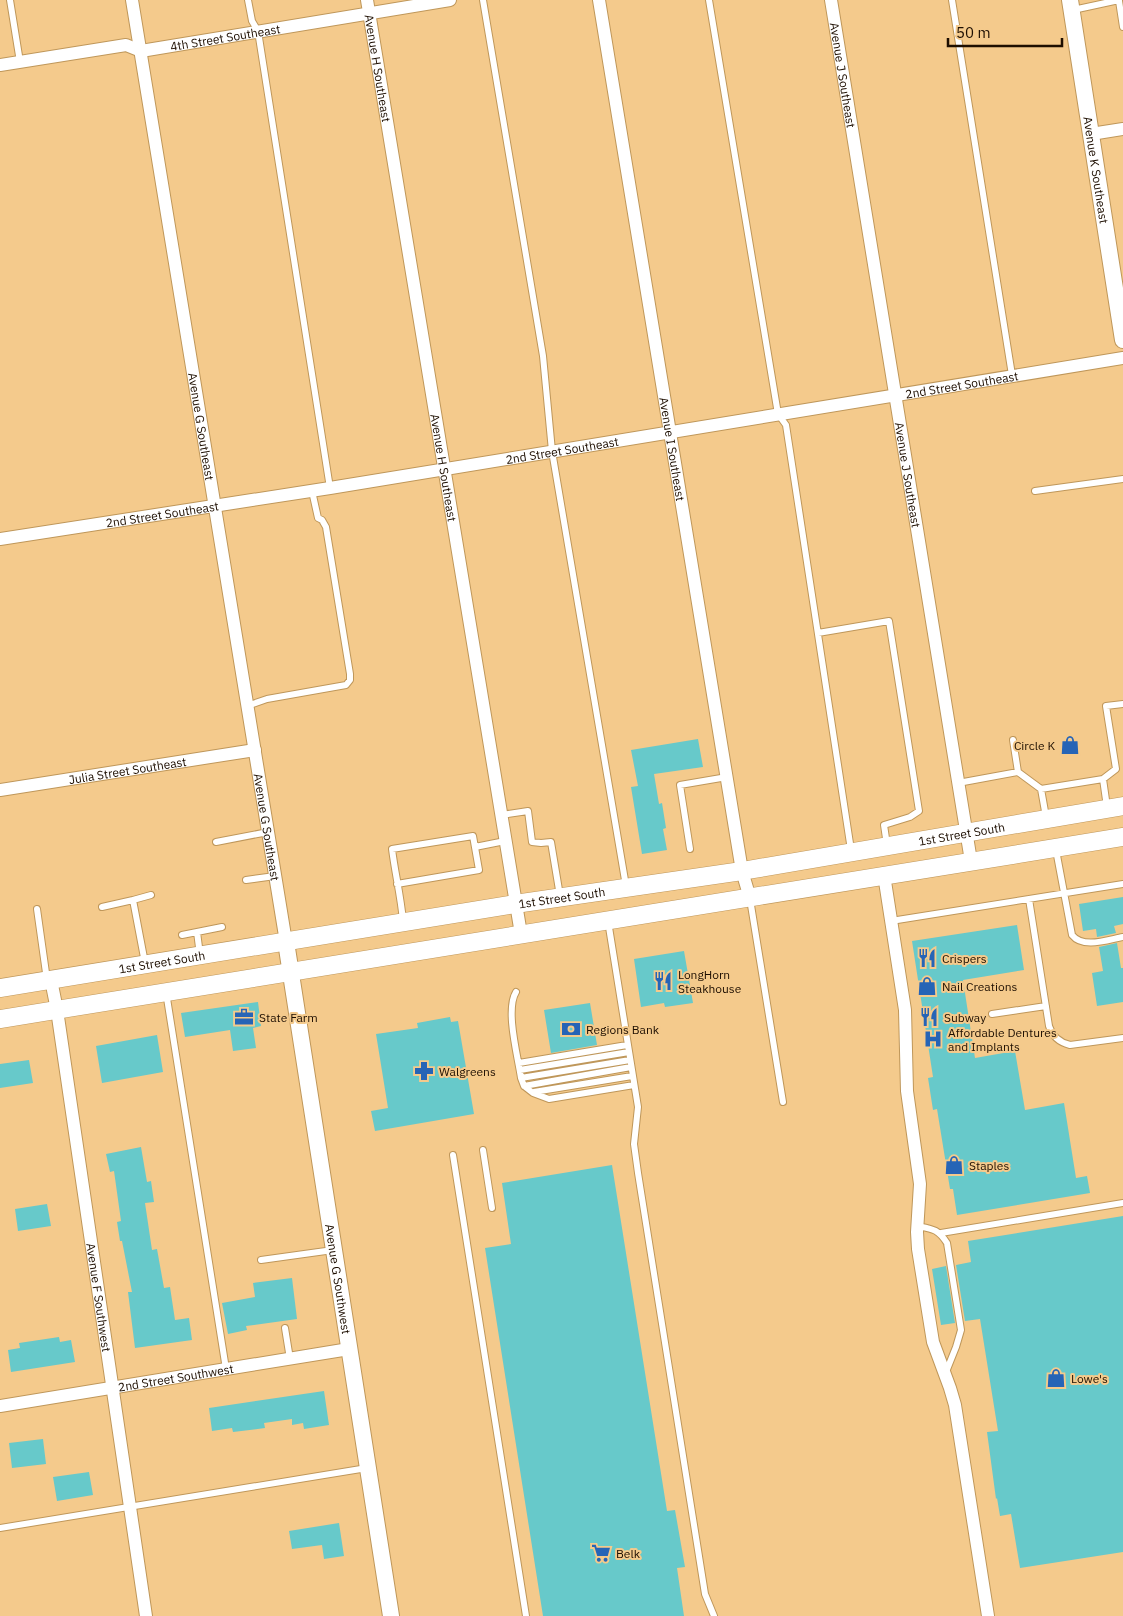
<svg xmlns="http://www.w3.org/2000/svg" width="1123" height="1616" font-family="'IBM Plex Sans',sans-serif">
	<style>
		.building { fill: #67c9ca }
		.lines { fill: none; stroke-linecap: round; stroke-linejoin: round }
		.service-casing { stroke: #bf975a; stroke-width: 8 }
		.minor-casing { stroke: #bf975a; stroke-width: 14 }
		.tertiary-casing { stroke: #bf975a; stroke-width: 18 }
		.secondary-casing { stroke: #bf975a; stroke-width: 19 }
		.service { stroke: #fff; stroke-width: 6 }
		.minor { stroke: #fff; stroke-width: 12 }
		.tertiary { stroke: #fff; stroke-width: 16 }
		.secondary { stroke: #fff; stroke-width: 18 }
		.labels { text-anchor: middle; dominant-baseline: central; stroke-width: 4; stroke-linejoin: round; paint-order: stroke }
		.street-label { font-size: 12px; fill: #1d0e00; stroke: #f4ca8c }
		.poi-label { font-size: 12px; fill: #1d0e00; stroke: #f4ca8c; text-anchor: start }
	</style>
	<rect width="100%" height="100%" fill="#f4ca8c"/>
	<!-- building -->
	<path class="building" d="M698,739L703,767L654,774L659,804L662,803L666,828L663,829L667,850L642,854L631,787L638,786L631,750Z
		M1123,897V924L1114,926L1116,933L1097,937L1096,929L1083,931L1079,904Z
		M1017,925L1024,970L963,980L975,1058L1015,1051L1025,1110L1064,1103L1076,1178L1087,1176L1090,1193L957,1215L953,1189H950L937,1109L933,1110L928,1078L933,1077L912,941Z
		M1117,943L1121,968H1123V1002L1097,1006L1092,973L1103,971L1099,947Z
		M684,951L693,1003L665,1007L664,1003L641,1007L634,959Z
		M258,1002L261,1026L253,1028L256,1048L233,1051L230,1030L185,1037L181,1013Z
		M590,1003L597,1045L551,1053L544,1010Z
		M450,1017L451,1022L458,1021L474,1114L375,1131L371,1111L388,1108L376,1034L418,1028L417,1023Z
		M157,1035L163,1072L102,1083L96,1046Z
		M29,1060L33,1083L0,1088V1064Z
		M141,1147L147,1182L151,1181L154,1202L145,1203L152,1250L157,1249L164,1288L170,1287L175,1320L189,1318L192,1340L135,1348L128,1292H132L122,1241H120L117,1222L121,1221L114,1171L110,1172L106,1154Z
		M612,1165L667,1511L675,1510L685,1567L677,1568L684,1616H543L485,1248L511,1244L502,1183Z
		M47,1204L51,1226L18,1231L15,1209Z
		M1123,1216V1552L1020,1568L1011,1514L1000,1516L997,1498L996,1499L987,1432L998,1431L980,1319L965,1321L956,1265L971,1262L968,1241Z
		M946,1266L955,1323L941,1325L932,1269Z
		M292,1278L297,1319L246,1326L247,1330L228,1334L222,1303L255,1297L253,1283Z
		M59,1337L60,1342L71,1340L75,1362L11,1372L8,1350L20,1348L19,1343Z
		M324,1391L329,1425L304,1429L303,1423L292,1425V1419L264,1423L265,1428L233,1432L232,1428L212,1431L209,1408Z
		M43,1439L46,1464L12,1468L9,1443Z
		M89,1472L93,1495L57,1501L53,1477Z
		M339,1523L344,1556L324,1559L322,1545L292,1549L289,1531Z"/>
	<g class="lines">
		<!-- service casing -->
		<g class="service-casing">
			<path id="service" d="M10,0L20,62
				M248,0L252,21L258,31L330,488
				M483,0L543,356L552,451L626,886
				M709,0L778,414L786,425L851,850
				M952,0L1012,375
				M1119,1L1123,27
				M1073,10L1119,0
				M1035,491L1123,479
				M818,633L889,621L919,811L910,817L884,825L887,845
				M247,706L267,699L346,685L350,680V674L326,527L322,520L318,518L312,491
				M1013,740L1018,772
				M1103,779L1107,807
				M958,783L1018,772L1041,789L1103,779L1116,769L1106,706L1123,704
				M1041,789L1046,817
				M501,815L528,811L532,842L541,843L551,842L560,896
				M216,842L268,832
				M475,847L505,841
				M690,849L680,785L727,777
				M1056,850L1072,935C1083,949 1107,940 1123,937
				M246,880L275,876
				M397,884L479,870L473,836L392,849C395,873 401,897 403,921
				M750,899L783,1102
				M1029,899L1049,1026C1052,1036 1058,1042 1070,1045L1123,1038
				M133,900L151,895
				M102,907L133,900L145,963
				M37,909L47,980
				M608,921L638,1107L634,1144L638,1173L705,1594L714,1616
				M891,921L1123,884
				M197,932L200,955
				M182,935L222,927
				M166,992L226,1369
				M516,992C505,1010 518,1057 521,1078L524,1086L533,1093L549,1099L634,1085
				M992,1014L1046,1006
				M519,1063L627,1045
				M520,1070L629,1052
				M521,1078L630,1060
				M524,1086L631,1067
				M534,1092L632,1076
				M483,1150L492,1208
				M453,1155L526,1616
				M917,1226C933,1229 938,1229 947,1243L961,1330L956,1347L946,1372
				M941,1233L1123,1203
				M261,1260L333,1250
				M285,1328L290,1359
				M0,1528L367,1468"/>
		</g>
		<!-- minor casing -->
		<g class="minor-casing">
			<g id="minor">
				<path id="s1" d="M132,0L286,942"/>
				<path id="s2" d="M367,0L521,934"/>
				<path id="s3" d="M599,0L742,871L750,898"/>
				<path id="s4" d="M831,0L971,861"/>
				<path id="s5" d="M0,65L126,45L141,51L450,0"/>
				<path d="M1091,134L1123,129"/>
				<path id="s6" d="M0,539L330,488L1123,358"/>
				<path id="s7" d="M0,790L255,750"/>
				<path d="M884,875L905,1010L907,1091L920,1184L917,1232L918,1249L933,1342L950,1388L955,1405L988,1616"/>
				<path id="s8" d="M51,980L57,1010L146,1616"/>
				<path id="s9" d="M0,1406L349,1349"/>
			</g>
		</g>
		<!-- tertiary casing -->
		<g class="tertiary-casing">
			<g id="tertiary">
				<path id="s10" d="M1070,0L1123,340"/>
				<path id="s11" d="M286,942L391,1616"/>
			</g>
		</g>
		<!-- secondary casing -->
		<g class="secondary-casing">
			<g id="secondary">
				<path id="s12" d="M0,988L515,904L742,871L1123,806"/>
				<path d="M0,1019L1123,837"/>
			</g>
		</g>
		<!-- service -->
		<use href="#service" class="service"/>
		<!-- minor -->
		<use href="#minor" class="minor"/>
		<!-- tertiary -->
		<use href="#tertiary" class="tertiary"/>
		<!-- secondary -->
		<use href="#secondary" class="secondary"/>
	</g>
	<!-- icons -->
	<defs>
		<g id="shop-bare" transform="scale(1.5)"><path d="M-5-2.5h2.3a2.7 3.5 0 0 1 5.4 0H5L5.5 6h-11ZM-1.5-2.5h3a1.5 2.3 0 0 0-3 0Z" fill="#2664b6" stroke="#f4ca8c" stroke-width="2.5" paint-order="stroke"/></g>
		<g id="restaurant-bare" transform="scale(1.5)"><path d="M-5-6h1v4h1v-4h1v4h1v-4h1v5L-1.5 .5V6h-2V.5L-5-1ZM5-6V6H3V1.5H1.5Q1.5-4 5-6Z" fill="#2664b6" stroke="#f4ca8c" stroke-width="2.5" paint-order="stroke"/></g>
		<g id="office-bare" transform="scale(1.5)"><path d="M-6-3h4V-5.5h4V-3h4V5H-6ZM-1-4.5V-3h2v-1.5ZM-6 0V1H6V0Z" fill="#2664b6" stroke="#f4ca8c" stroke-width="2.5" paint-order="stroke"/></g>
		<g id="bank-bare" transform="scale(1.5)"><path d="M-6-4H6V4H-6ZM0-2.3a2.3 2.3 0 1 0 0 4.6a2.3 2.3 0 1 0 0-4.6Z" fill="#2664b6" stroke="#f4ca8c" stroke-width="2.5" paint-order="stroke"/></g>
		<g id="hospital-bare" transform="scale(1.5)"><path d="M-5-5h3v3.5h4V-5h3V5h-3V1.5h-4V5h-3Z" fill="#2664b6" stroke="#f4ca8c" stroke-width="2.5" paint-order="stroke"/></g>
		<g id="pharmacy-bare" transform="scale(1.5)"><path d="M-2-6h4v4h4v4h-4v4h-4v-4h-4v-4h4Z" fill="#2664b6" stroke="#f4ca8c" stroke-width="2.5" paint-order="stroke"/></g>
		<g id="supermarket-bare" transform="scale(1.5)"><path d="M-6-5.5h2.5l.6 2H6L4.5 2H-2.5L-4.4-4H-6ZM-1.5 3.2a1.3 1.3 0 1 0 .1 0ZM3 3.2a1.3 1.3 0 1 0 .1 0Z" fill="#2664b6" stroke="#f4ca8c" stroke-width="2.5" paint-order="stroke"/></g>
	</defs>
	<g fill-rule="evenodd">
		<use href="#shop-bare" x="1070" y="745"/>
		<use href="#restaurant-bare" x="927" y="958"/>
		<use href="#restaurant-bare" x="663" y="981"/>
		<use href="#shop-bare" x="927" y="986"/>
		<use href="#office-bare" x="244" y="1017"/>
		<use href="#restaurant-bare" x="929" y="1017"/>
		<use href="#bank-bare" x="571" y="1029"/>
		<use href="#hospital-bare" x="933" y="1039"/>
		<use href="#pharmacy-bare" x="424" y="1071"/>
		<use href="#shop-bare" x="954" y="1165"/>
		<use href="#shop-bare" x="1056" y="1378"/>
		<use href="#supermarket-bare" x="601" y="1553"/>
	</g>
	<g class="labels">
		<!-- street labels -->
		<g class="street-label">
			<text stroke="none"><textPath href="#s5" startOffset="229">4th Street Southeast</textPath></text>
			<text stroke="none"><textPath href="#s2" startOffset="69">Avenue H Southeast</textPath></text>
			<text stroke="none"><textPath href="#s4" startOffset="76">Avenue J Southeast</textPath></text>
			<text stroke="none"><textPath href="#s10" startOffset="172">Avenue K Southeast</textPath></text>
			<text stroke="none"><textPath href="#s6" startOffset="974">2nd Street Southeast</textPath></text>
			<text stroke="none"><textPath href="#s1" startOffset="432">Avenue G Southeast</textPath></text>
			<text stroke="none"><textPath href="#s3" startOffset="455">Avenue I Southeast</textPath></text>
			<text stroke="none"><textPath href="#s6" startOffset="569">2nd Street Southeast</textPath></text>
			<text stroke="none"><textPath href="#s2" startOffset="474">Avenue H Southeast</textPath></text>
			<text stroke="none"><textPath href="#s4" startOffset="481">Avenue J Southeast</textPath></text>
			<text stroke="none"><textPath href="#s6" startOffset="164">2nd Street Southeast</textPath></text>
			<text stroke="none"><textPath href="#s7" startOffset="129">Julia Street Southeast</textPath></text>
			<text stroke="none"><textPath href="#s1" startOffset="838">Avenue G Southeast</textPath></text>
			<text stroke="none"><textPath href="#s12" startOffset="974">1st Street South</textPath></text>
			<text stroke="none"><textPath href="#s12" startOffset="569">1st Street South</textPath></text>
			<text stroke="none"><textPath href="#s12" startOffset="164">1st Street South</textPath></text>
			<text stroke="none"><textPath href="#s11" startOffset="341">Avenue G Southwest</textPath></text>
			<text stroke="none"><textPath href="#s8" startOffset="321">Avenue F Southwest</textPath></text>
			<text stroke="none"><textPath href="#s9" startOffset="178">2nd Street Southwest</textPath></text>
		</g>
		<!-- poi labels -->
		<g class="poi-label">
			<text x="1055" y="745" text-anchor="end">Circle K</text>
			<text x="942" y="958">Crispers</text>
			<text x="678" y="974">LongHorn<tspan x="678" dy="14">Steakhouse</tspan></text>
			<text x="942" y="986">Nail Creations</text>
			<text x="259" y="1017">State Farm</text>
			<text x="944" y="1017">Subway</text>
			<text x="586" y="1029">Regions Bank</text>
			<text x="948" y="1032">Affordable Dentures<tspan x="948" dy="14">and Implants</tspan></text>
			<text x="439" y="1071">Walgreens</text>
			<text x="969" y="1165">Staples</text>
			<text x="1071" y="1378">Lowe's</text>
			<text x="616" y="1553">Belk</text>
		</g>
	</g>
	<!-- scale -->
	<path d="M948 38v8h114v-8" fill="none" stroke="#1d0e00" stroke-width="2.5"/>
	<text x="956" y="38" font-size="15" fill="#1d0e00" stroke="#f4ca8c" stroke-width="4" paint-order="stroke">50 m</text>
</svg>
